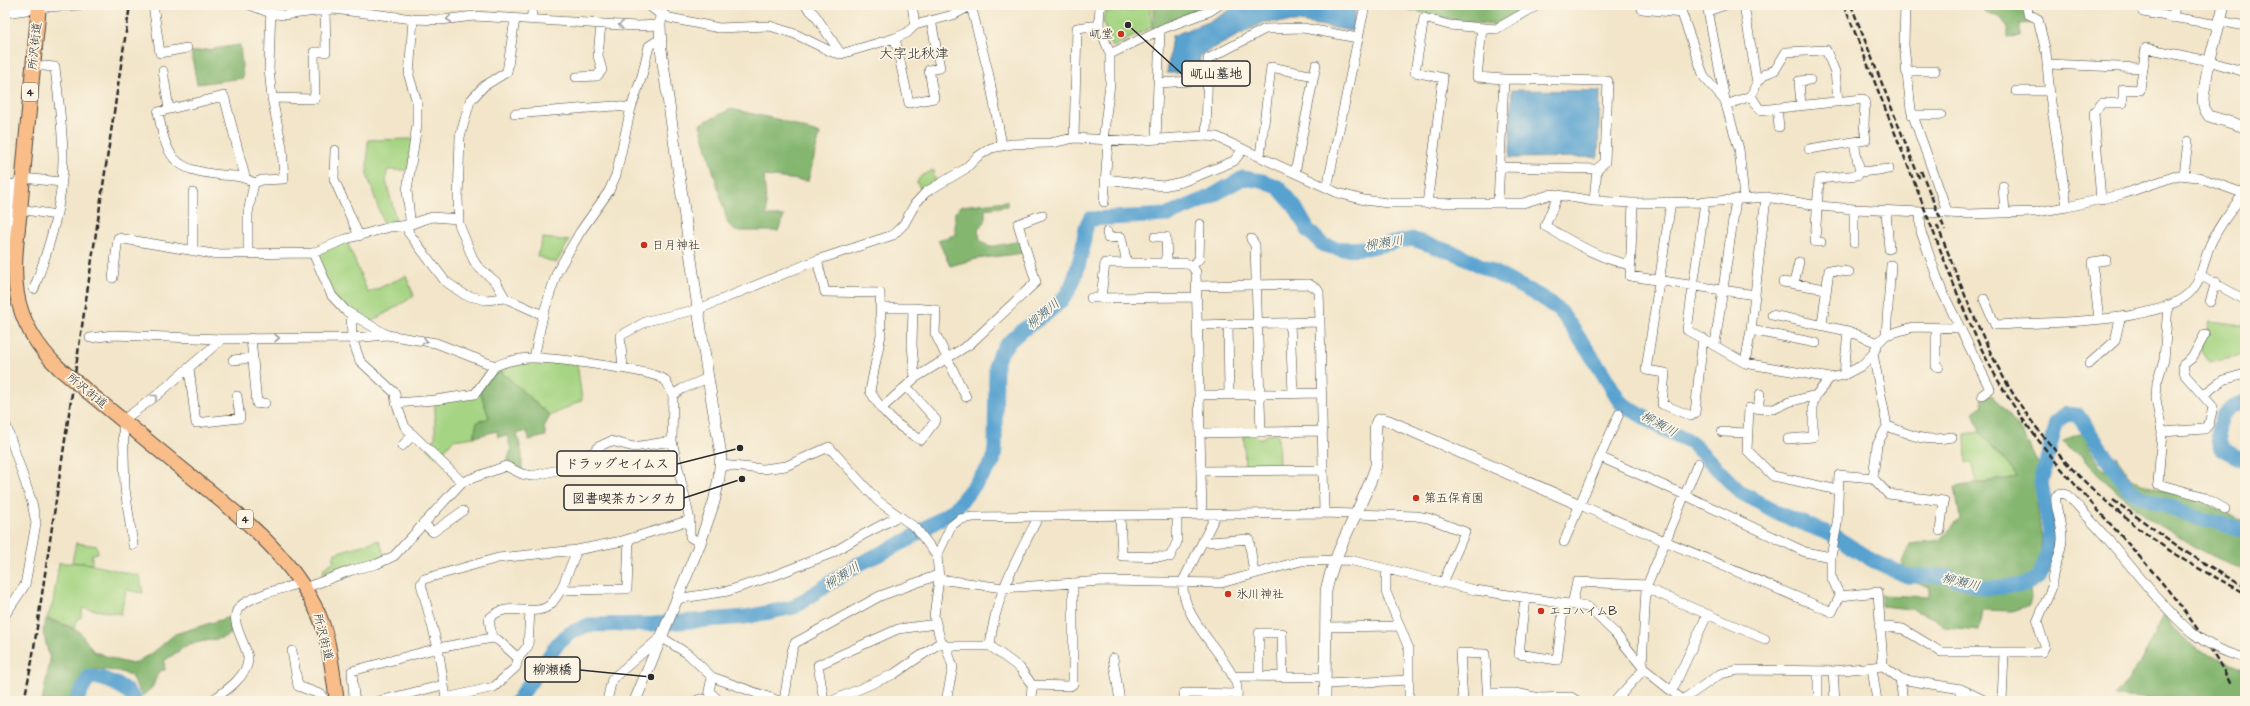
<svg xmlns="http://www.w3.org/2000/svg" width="2250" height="706" font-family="'Architects Daughter','Klee One',sans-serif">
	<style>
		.green { fill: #a5d482; stroke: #688056 }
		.forest { fill: #84b670; stroke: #58704e }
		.water { fill: #59a2d0; stroke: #42667e }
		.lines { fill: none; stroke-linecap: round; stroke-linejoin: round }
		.river { stroke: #59a2d0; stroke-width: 15 }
		.minor-casing { stroke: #494743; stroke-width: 10 }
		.tertiary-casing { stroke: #494743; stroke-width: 12 }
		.primary-casing { stroke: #494743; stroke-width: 16 }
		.minor { stroke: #fff; stroke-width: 9 }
		.tertiary { stroke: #fff; stroke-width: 11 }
		.primary { stroke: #f8bd89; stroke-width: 14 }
		.rail { stroke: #2b2b2b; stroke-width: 2.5; stroke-dasharray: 6 3; stroke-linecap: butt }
		.minor-bridge-casing { stroke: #494743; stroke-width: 10; stroke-linecap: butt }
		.primary-bridge-casing { stroke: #494743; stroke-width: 16; stroke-linecap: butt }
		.minor-bridge { stroke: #fff; stroke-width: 9 }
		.primary-bridge { stroke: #f8bd89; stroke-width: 14 }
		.oneway { stroke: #a0a0a0 }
		.poi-dot { fill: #c8321e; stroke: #fcf5e5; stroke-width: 1.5 }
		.labels { text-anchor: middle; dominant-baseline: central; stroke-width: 3.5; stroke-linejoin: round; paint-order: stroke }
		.shield { fill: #fcf5e5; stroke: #6a6863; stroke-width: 1 }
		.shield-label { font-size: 11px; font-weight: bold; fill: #2b2b2b }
		.poi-label { font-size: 12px; fill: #2b2b2b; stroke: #fcf5e5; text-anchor: start }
		.street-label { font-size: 12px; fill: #2b2b2b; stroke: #fcf5e5 }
		.water-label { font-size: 13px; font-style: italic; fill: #3d5b6d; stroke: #fcf5e5 }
		.quarter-label { font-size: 14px; fill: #2b2b2b; stroke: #fcf5e5 }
		.leader { fill: none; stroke: #2b2b2b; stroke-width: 1.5 }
		.callout-dot { fill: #2b2b2b; stroke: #fcf5e5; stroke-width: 1.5 }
		.callout { fill: #fcf5e5; stroke: #2b2b2b; stroke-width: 1.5 }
		.callout-label { font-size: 13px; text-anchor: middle; font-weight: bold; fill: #2b2b2b }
	</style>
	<rect width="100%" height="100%" fill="#fcf5e5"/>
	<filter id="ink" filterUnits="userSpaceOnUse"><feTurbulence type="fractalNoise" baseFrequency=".025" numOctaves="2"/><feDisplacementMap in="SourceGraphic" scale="8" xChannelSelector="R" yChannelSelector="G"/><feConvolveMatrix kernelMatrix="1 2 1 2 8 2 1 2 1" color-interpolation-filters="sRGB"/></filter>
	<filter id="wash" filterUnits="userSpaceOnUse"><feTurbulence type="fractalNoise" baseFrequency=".012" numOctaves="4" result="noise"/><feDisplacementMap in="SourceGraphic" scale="16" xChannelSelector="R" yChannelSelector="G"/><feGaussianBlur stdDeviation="0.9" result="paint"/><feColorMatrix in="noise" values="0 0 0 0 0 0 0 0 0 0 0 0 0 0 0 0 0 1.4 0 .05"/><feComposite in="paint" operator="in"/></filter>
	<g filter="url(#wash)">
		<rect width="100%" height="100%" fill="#f2e5c9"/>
		<!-- green -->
		<path class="green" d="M1136,5H1153L1150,10L1152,27L1113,47L1111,45L1103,22L1105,12L1133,10L1137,9Z
			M414,139L411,170H387L386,180L397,224L384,225L367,174L368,140Z
			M933,170L935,173L933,175L936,180L923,189L920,188L917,182L920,177Z
			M543,238L569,241L556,263L537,256Z
			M346,239L368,293L406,276L414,296L368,324L332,296L313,253Z
			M2209,322L2245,326V355L2209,363L2201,351Z
			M509,360L577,363L582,400L550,416L495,366Z
			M479,388L489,418L477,422L474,437L453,440L438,458L427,448L435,438V400L475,394Z
			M1980,432L2018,477L1977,483L1972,462L1966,463L1965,434Z
			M1254,434L1257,438H1264L1267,434H1278L1279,467L1269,468L1265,464H1259L1256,468H1245L1244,435Z
			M379,540L384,554L383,557C364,565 343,568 323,576L324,568L333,562L335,553Z
			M76,543L97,546L98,553L92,554V564L72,562Z
			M59,563H85L140,576L143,593L126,590L121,614L83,608L81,618H78L74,628L47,618L53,603Z"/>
		<!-- forest -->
		<path class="forest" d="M1157,5H1177L1180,9L1185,5H1205L1153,31V9Z
			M1392,5H1533L1507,27L1442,18Z
			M1980,5H2024L2034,23L2020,24V36L2008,37V27L1998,15L1985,13L1983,7Z
			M240,45L243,78L197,84L191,52Z
			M731,109L780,120L820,134L808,181L764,176L767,216H784L778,231H735L728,224L700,124Z
			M1007,201V206L985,209V222L978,229L980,240L989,247L1021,241L1024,253L976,259L950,266L938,240L955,235V212L961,206Z
			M495,366L550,416L544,427L546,436L529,440L527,431L517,434L522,453V474L506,466L511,449L507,435L498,437L497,431L474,437L477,422L489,418L479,388Z
			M1990,392L2017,425L2029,445L2041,470L2037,505L2042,539L2038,572L2024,583L1985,584L1946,572L1908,571L1901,564L1910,544L1939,540L1960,519L1955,487L2018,477L1980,432L1973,412L1983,405L1981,399Z
			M2086,432L2089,446L2103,469L2109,467C2114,473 2118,481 2124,487C2144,509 2208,522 2237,533H2245V572L2193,546L2147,517L2104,481L2082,455L2069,449L2063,442L2069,438Z
			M2117,457L2131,479L2178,495L2201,499L2237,519L2245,520V527C2219,523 2147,503 2129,484C2121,475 2118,468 2117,457Z
			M1933,577L1981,591L2030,587L2031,599L2029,605L2013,611L1982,610L1979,630L1945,627L1934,618L1911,609L1881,606V595L1928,597L1930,587L1909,581V578Z
			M2163,615L2181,636L2199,651L2245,670V696L2243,701H2179L2115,696L2141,662Z
			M233,616L235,632L222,638L189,644L164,661L165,670L159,671L152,688L142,696L131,676L119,671L93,669L82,678L71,701H42L50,660L43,632L46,619L79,631L93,651L119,661L133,664L154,652L175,634Z"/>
		<!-- water -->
		<path class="water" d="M1246,5H1339L1354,9L1355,12L1352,31L1301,22H1264L1200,55L1199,71L1197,73H1167L1172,36L1213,20L1235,7Z
			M1512,90L1600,91L1598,157L1510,158Z"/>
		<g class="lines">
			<!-- river -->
			<path class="river" d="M2245,402C2221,407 2213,427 2222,449L2245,461
				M76,701L89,677C104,677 127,686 135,701
				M517,701L559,642L570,633L588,625L654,624L746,617L794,607L857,565L906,541L955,509L993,462L995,449L996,364C1006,329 1049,321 1068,292C1076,279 1080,260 1083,245C1085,236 1084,227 1090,219L1168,215L1208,198L1243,178L1262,181L1278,187L1295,207L1308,230L1323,245L1341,249L1366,248L1412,239L1460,255L1543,298L1562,313L1599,367L1621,403L1665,430L1691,442L1740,492L1780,514L1832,535L1874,561L1907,576H1946L1985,588L2017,586L2031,582L2040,576L2049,547L2050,531L2041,483L2056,423L2066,413L2077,414L2128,488L2141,496L2197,518L2245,530"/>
		</g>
	</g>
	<g filter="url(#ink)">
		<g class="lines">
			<!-- minor casing -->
			<g class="minor-casing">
				<path id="minor" d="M153,5L160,53L187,48
					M250,5L271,13L283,15L334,9L413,19L441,20L474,16L636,26L660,25
					M805,5L815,15L841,54
					M1100,5L1099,25L1110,54V84L1103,140
					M1642,5V9L1681,13
					M1679,5L1704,77L1725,101
					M1707,5L1726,105L1739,149L1744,198
					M1744,5L1757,83
					M1905,5L1904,45L1911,110L1948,214
					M2027,5L2028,14L2038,19L2046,52L2050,96L2067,207
					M2143,5V12L2219,25
					M971,6L988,71L1002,145
					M1708,11L1725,5
					M5,13L47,7L79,5
					M660,13L670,18L719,28L770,26L795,34L832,52L841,54L895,38L907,33L915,25L912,5
					M2173,18L2175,5
					M413,19L409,76L417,102V125L407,190L410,219L408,232L445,281L465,295L486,300L505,298L543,315
					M531,20L533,5
					M2220,21L2245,26
					M915,25L953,15L972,5
					M1482,28L1477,77L1504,79L1498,203
					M895,38L909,103L934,98L929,70L940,68L931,20
					M1110,54L1164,28L1210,11L1219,5
					M2047,64L2143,68L2146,48L2209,61L2245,72
					M32,65L55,67C58,97 63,128 63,159C63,204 49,248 34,289
					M163,71L169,109
					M1906,71H1935
					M576,77L597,76L602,70L598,56L601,24
					M1158,83L1208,80
					M2016,91H2049
					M1751,96L1760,110L1863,99L1865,101L1864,125L1866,140L1809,149
					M272,98L315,99L314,52H326L325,9
					M1726,105L1751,96L1757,83L1765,74L1775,70L1786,52L1826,50L1835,72L1838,100
					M1801,105L1799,81L1810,80
					M1777,108L1779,127
					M515,114L614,106L631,108
					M1912,115H1941
					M1206,136L1208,59L1265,29L1303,28L1358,38
					M1074,138L1077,28L1099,25
					M1156,139L1160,31
					M1854,143L1860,172L1889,169
					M335,150L334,179L359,236
					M1260,156L1271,67L1314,76
					M1499,167L1597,169L1605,162L1608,81L1504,79
					M1295,173L1316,65
					M2184,175L2188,141
					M245,177L224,96L158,112C167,158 172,170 222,175C234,176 244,176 254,183
					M23,178L61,182
					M1106,179L1163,186L1182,182L1234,161L1243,149
					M5,183L15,185
					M254,183L262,180L284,179L282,147L272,98L269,69L271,5
					M2003,186L2005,213
					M1327,188L1365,5
					M1558,195L1545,226C1573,242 1599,259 1631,265
					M2101,200L2094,113L2102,103H2123V89L2140,90L2143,68
					M1594,201L1597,169
					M1104,202L1108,141
					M1671,202L1646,370L1665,373L1662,404L1691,416L1695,413L1703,338
					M1705,202L1687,330L1745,363L1830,378
					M1633,203L1630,276L1755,295
					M1427,204L1443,78L1415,72L1424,18L1449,25L1496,29L1538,5
					M20,209L56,215
					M1886,211L1889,249
					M1920,213L1921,232L1942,291L1990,389L1982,395
					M1107,232L1108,238L1121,237L1127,263H1185L1192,266L1196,272L1202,515
					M1155,237H1166L1167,263
					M1251,239L1255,245L1261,432
					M1821,242H1815L1819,179L1858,175L1860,172
					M1854,243V209
					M193,251V193
					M248,253V213L254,183
					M313,253L332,296L346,311L387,335
					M817,260L825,292L880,293L881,335L870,391C884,415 897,426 921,440L936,420L906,386
					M1192,266L1199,259L1200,224
					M2200,275L2245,300
					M113,278L118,238L213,254L313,253L346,239L390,227L409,225L422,220L432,217L459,219
					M1783,282L1826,289
					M1794,283L1799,262
					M1197,286L1309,284L1317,289L1319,292L1320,322L1324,513
					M505,298L496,282L477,266L473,259L459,224L458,199L460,137L470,101L484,86L507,72L515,19
					M1091,298L1197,297
					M1101,298L1105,263H1127
					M1984,299L1995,325C2040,322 2164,325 2192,290C2202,279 2204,259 2210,245C2219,225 2232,209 2245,192
					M2210,302L2216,282
					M2168,305L2164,360L2157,382L2156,399L2162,432L2158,484L2202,496L2225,509
					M880,308H913
					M351,314L352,338L360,361L395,393L396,403L405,427L462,482
					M1772,315L1848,331L1878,343
					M2099,319L2092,262L2106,260
					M1290,323L1293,393
					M1228,324L1229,394
					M1822,324L1829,270L1849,272
					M1197,325L1320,322
					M1936,327V366L1939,367
					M1751,330L1816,343
					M1886,335L1891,265
					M90,338L113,335L222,339
					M251,338L257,404L265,403
					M1715,344L1736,199
					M534,358L543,315L557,272L580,232L609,191L616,175L631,108L642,76L649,46L660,39
					M233,360L253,358
					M1745,363L1751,330L1766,197
					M2089,364L2115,341L2120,319
					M189,368L196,423L240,418L237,396
					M623,368L620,336L647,321L699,309L817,260L893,235L904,224L915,204L926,192L965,169L977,157L991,148L1012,144L1051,143L1074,138L1128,141L1206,136L1217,137L1338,193L1364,200L1388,203H1523L1552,194L1594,201L1633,203L1705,202L1766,197L1819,206L1854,209L1968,214L2036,212L2067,207L2123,194L2179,175L2198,177L2237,191L2245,192
					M1844,375L1848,331
					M915,378L912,345L913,308L936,310L935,333L966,397
					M673,395L682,389L708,378
					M1199,395L1322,393
					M2203,395L2223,380L2245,374
					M396,403L435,400L475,394L495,366
					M881,409L915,378L970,344L1036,282L1018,224L1042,215
					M1758,409L1760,394
					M5,422L32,503L36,523L25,585L5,615
					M1887,426C1912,435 1924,443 1952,437
					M1722,432L1748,433
					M2162,432L2205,429L2209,424L2213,407L2185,375L2183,365L2192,358L2205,334
					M1200,433L1323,431
					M1788,439L1813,437V404L1816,395
					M402,446L413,435
					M1600,457L1619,414
					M721,465L763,469L786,466L829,447L878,501L916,528L937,556
					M1201,471L1323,470
					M1873,478L1877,445L1887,426L1873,354
					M1838,490L1773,476L1747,450L1749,408L1774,409L1789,402L1816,395L1830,378L1844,375L1861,366L1873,354L1878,343L1886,335L1913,327L1958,328
					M1580,505L1832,612L1840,596L1831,576V557L1837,524L1839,475L1873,478L1888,494L1944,501L1940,531
					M1216,515L1183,581C1180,618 1223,650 1236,683C1238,688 1237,695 1237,701
					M1120,516L1122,556L1170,557L1177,542V516
					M690,520V537L700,543
					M423,523L433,532L463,511
					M1203,540L1210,542L1249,539L1254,574
					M1564,542L1600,457L1685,495L1805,552L1831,557
					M133,545L125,489L123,420L156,396L222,339L352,338L387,335L436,343L495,366C507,361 519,358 533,358C553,358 654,370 665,380L673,395L672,441L690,520L622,541L577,550L561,590
					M1386,569V592L1409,649V701
					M939,579L1003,588L1102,581L1221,583L1301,561L1349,560L1475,590L1588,607L1615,633L1644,669L1684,701
					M305,588L352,570L377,564L394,556L462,482L506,466L522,474L532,476L583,464L598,447L611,441L634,447L672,441
					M1646,588L1765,639
					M1840,596L1878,592L1883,666L1900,679L1961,689L1986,701
					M1525,597L1519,654L1557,660L1564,604
					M676,599L728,591L773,576L832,553L859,537L899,516
					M1572,605L1577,582L1647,585
					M530,611L528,646L518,658L516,667L494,687L446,698L438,648L421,584L424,579L498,558L577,550
					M1879,626L1903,629L1941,652H2042L2045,646L2037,622L2052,587V580C2054,567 2061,553 2062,540C2063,525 2054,507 2056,496L2061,493L2068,495L2111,543L2152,592
					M1326,627L1399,626
					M946,646L953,667L946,701
					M990,646C994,598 1017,558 1039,516
					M292,651L298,686L322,695L324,701
					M518,658L498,640L492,638L489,619C507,598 535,621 552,603C555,599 558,594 561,590L627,589L629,539
					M1113,658L1120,701
					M1642,667L1646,588L1698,463
					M1872,668L1877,701
					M1833,671L1835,701
					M1233,676L1325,677
					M1259,676V633H1282L1283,676
					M712,677L709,691L719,701
					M1900,679L1903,701
					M1325,684L1409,680
					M1032,685L1070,686L1073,684V583
					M1961,689V701
					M1672,691L1707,615
					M1488,693H1516L1540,698L1571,697L1577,701
					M211,701C223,693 249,676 248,658C247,643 224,617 243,604C260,593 282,589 301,583
					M357,701L354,698L352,671L438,648L492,638
					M379,701L443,685
					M607,701L612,679L661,637L688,654L712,677L779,701
					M696,701L700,699L708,700L714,696
					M784,701L792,651L795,643L880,596L938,575
					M824,701L818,665L898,629L936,624
					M832,701L894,674L941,642
					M1031,701L1032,685L1020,668L990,646H946L941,642L934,616L939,579L937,556L951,526L960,519L973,517L1324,513L1416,516L1428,518L1465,532L1443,583
					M1184,701V693L1237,694
					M1463,701L1460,653L1485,654L1488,701
					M1615,701L1644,669
					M1681,701L1720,674L1738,670L1833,671L1883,666
					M1818,701V671
					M2002,701L2004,654"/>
			</g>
			<!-- tertiary casing -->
			<g class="tertiary-casing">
				<path id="tertiary" d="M650,5L660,13
					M2224,5L2208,67L2203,98L2204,108L2209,116L2245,127
					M5,257C7,241 9,185 23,178
					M635,701L700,543L714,502L719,478L721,455L708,378L661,49L660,25L662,5
					M1325,701L1326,591C1335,548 1361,510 1375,469C1380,455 1371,430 1378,420L1382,419L1389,421L1580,505"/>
			</g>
			<!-- primary casing -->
			<g class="primary-casing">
				<path id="primary" d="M39,5C33,70 26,136 21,201C18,231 12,264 17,294C22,324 39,349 60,369
					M82,387C115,414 149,442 182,469C233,510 285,548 315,607C330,635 332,671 337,701"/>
			</g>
			<!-- minor -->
			<use href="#minor" class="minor"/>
			<!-- tertiary -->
			<use href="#tertiary" class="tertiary"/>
			<!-- primary -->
			<use href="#primary" class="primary"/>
			<!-- rail -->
			<path class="rail" d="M1844,5C1873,78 1902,150 1930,223C1953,282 1974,343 2008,397C2073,500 2177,576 2231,685
				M1851,5L1920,180
				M1921,171L1945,230
				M1937,225C1958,277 1977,330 2005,380C2046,453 2114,515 2184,560C2204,572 2225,582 2245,593
				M2113,500L2189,554L2241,585
				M24,701L32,661L130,5"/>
			<!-- minor-bridge casing -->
			<g class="minor-bridge-casing">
				<path id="minor-bridge" d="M2152,592C2182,625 2197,644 2241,657"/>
			</g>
			<!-- primary-bridge casing -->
			<g class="primary-bridge-casing">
				<path id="primary-bridge" d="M60,369L82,387"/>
			</g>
			<!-- minor-bridge -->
			<use href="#minor-bridge" class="minor-bridge"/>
			<!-- primary-bridge -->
			<use href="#primary-bridge" class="primary-bridge"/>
		</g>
		<!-- one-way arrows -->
		<defs><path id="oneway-chevron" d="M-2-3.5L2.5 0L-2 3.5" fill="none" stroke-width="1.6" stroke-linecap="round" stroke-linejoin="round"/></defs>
		<g class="oneway">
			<use href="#oneway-chevron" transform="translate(449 19) rotate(173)"/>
			<use href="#oneway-chevron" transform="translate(621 25) rotate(-177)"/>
			<use href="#oneway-chevron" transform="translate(277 338)"/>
			<use href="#oneway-chevron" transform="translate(425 341) rotate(12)"/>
			<use href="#oneway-chevron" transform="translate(155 397) rotate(-39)"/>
		</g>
	</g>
	<!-- markers -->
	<g class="poi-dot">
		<circle cx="1121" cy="34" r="4"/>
		<circle cx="644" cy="245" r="4"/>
		<circle cx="1416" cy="498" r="4"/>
		<circle cx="1228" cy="594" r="4"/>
		<circle cx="1541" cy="611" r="4"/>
	</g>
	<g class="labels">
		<!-- shield labels -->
		<g class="shield">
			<rect x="22" y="83" width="16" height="18" rx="3"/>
			<rect x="237" y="510" width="16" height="18" rx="3"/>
		</g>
		<g class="shield-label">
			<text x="30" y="92">4</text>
			<text x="245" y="519">4</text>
		</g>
		<!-- poi labels -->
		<g class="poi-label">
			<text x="1113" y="34" text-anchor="end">屼堂</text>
			<text x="652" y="245">日月神社</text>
			<text x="1424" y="498">第五保育園</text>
			<text x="1236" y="594">氷川神社</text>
			<text x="1549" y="611">エコハイムB</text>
		</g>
		<!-- street labels -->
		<g class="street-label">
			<text transform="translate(35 46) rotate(-84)">所沢街道</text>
			<text transform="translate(87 391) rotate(39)">所沢街道</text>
			<text transform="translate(323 637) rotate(76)">所沢街道</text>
		</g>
		<!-- water labels -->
		<g class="water-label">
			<text transform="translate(1384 243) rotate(-8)">柳瀬川</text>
			<text transform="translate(1043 314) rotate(-40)">柳瀬川</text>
			<text transform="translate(1659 424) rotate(29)">柳瀬川</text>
			<text transform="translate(842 576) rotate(-32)">柳瀬川</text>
			<text transform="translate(1961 582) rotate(14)">柳瀬川</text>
		</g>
		<!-- quarter labels -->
		<g class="quarter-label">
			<text x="914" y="54">大字北秋津</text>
		</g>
	</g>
	<!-- callouts -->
	<path class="leader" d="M1128 25L1182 74M740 448L677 464M742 479L684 498M651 677L580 670"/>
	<g class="callout-dot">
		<circle cx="1128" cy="25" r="4"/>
		<circle cx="740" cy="448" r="4"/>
		<circle cx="742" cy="479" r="4"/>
		<circle cx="651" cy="677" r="4"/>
	</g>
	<g class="callout">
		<rect x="1182" y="61" width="68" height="25" rx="4"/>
		<rect x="557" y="451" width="120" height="25" rx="4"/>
		<rect x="564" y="485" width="120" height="25" rx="4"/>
		<rect x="525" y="657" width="55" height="25" rx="4"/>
	</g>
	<g class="callout-label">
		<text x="1216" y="78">屼山墓地</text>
		<text x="617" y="468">ドラッグセイムス</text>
		<text x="624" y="503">図書喫茶カンタカ</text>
		<text x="552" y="674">柳瀬橋</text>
	</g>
	<!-- margin -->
	<rect width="2250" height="706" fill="none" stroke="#fcf5e5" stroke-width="20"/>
</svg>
